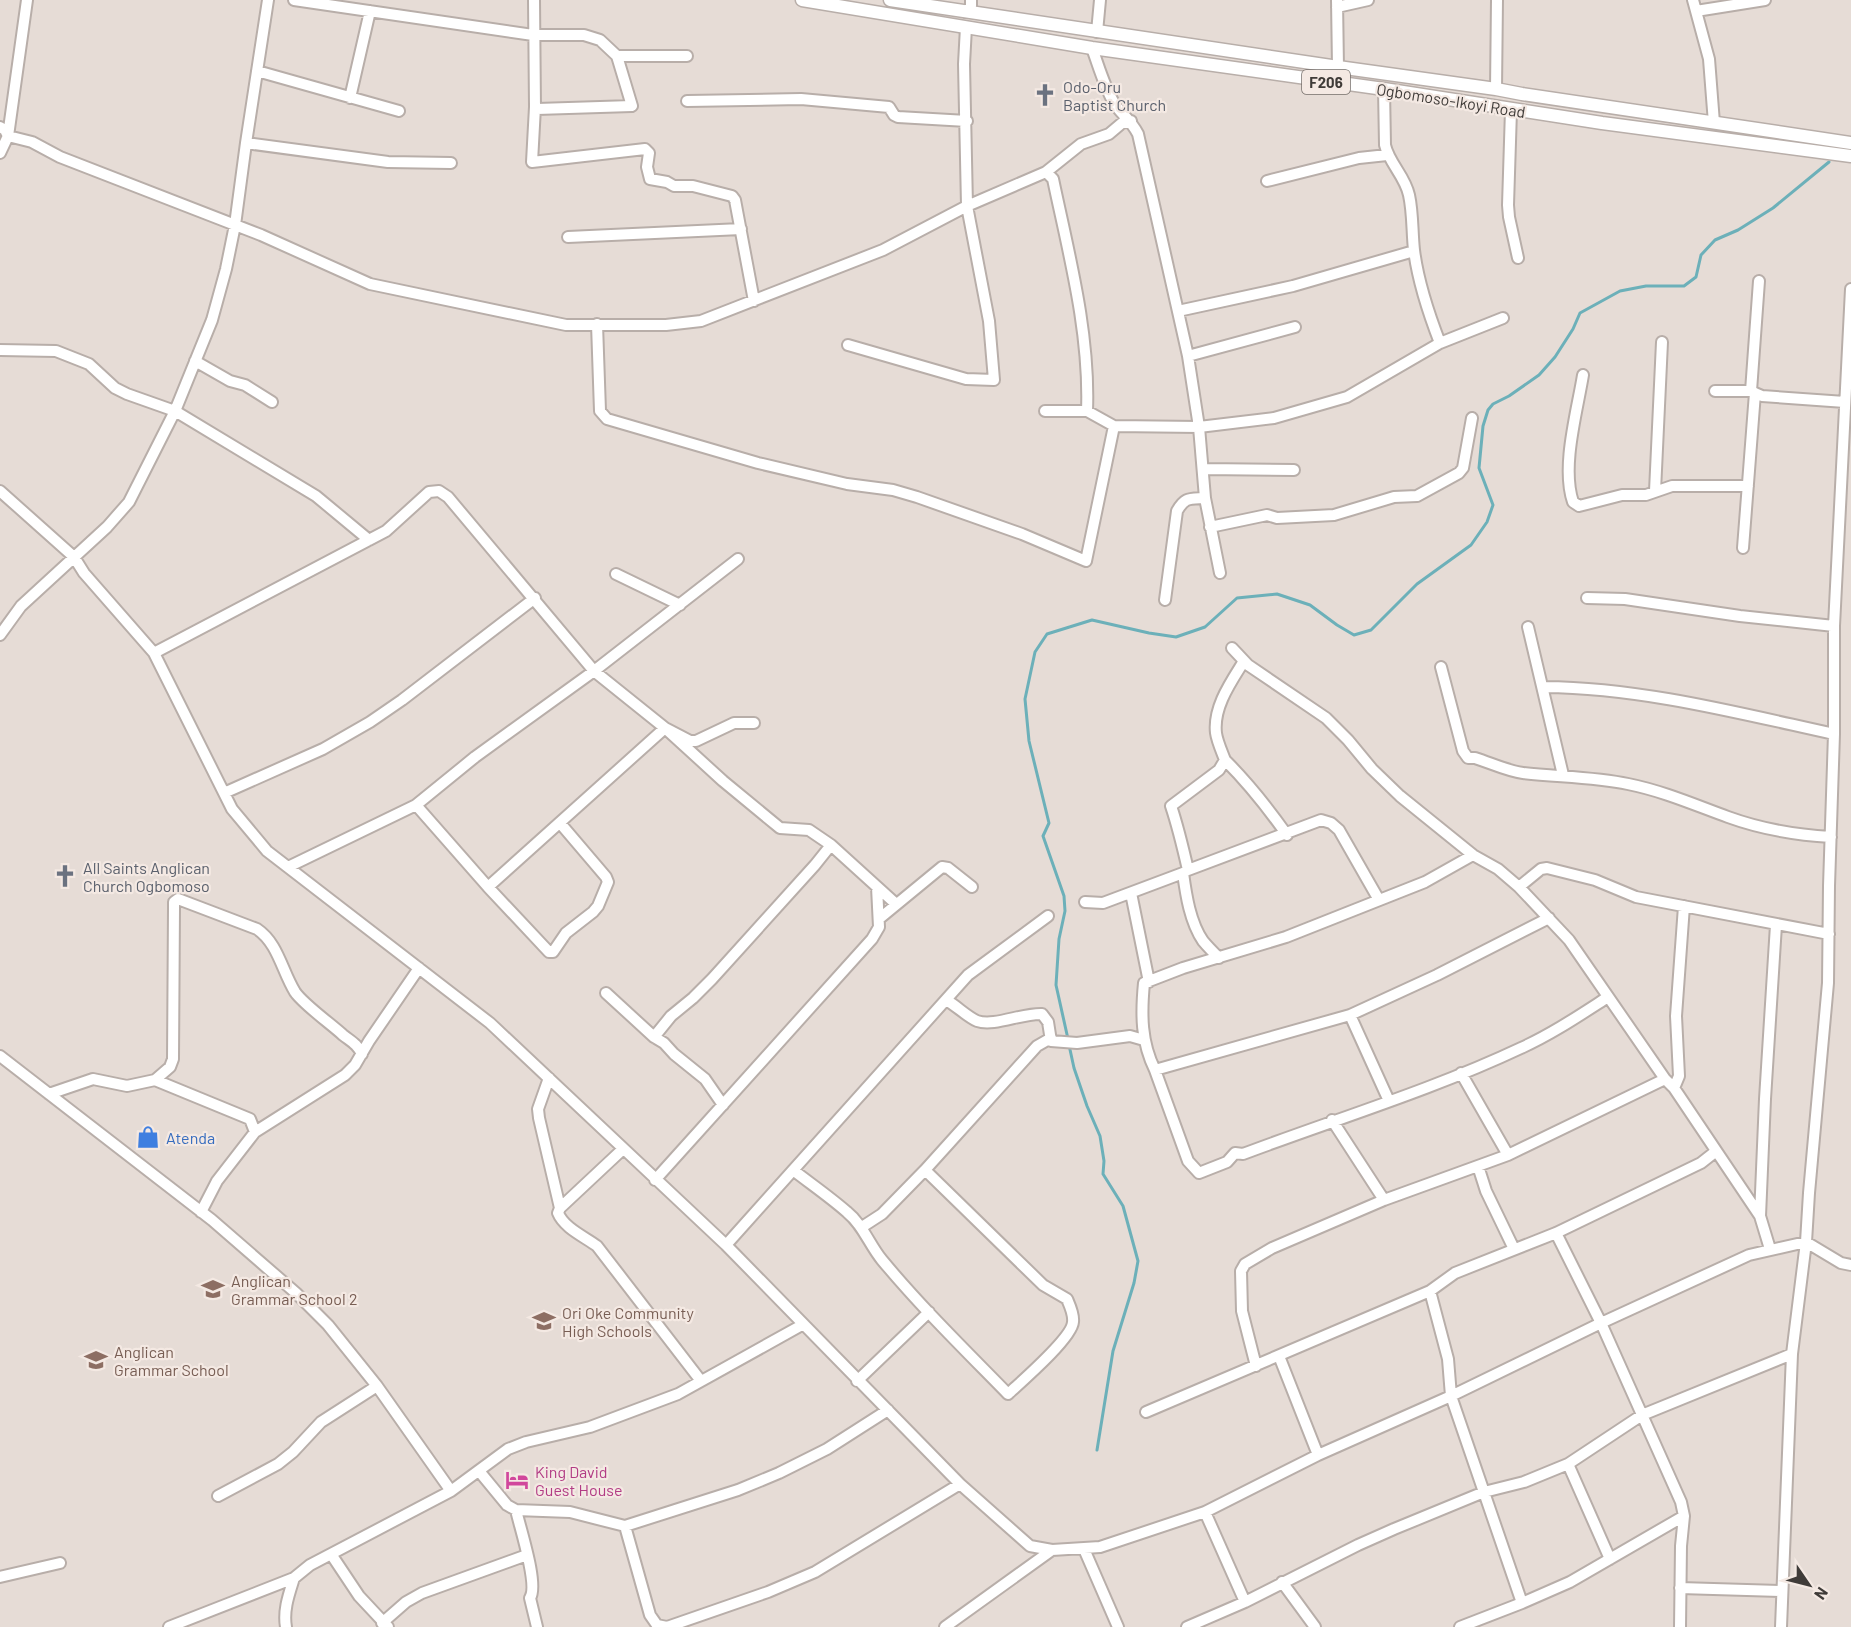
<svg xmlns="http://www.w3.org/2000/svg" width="1851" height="1627" font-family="Barlow,sans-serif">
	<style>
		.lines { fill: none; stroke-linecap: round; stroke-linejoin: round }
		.stream { stroke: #6cb0b9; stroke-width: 3 }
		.minor-casing { stroke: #b8aea9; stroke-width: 14 }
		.major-casing { stroke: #b8aea9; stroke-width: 15 }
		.minor { stroke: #fff; stroke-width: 10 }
		.major { stroke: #fff; stroke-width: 12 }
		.labels { text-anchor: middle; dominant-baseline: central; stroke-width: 4.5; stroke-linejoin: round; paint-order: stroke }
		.shield { fill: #f4e9e3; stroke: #756f6b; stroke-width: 1.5 }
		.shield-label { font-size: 15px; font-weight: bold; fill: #3f3b38 }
		.worship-label { font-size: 16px; fill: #5b616d; stroke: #f4e9e3; text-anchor: start }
		.street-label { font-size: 16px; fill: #3f3b38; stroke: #f4e9e3 }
		.shop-label { font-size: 16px; fill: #366cbe; stroke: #f4e9e3; text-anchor: start }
		.education-label { font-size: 16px; fill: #785e54; stroke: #f4e9e3; text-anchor: start }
		.hotel-label { font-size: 16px; fill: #b23c85; stroke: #f4e9e3; text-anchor: start }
	</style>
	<rect width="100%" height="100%" fill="#e6dcd6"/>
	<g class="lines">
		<!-- stream -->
		<path class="stream" d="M1068,1039L1056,985L1059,939L1065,911L1064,896L1043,836L1049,823L1029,741L1025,699L1035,652L1047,634L1092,620L1149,633L1176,637L1205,627L1237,598L1277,594L1310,605L1337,625L1354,635L1371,630L1417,584L1471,545L1487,522L1493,505L1479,468L1483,426L1488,410L1493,404L1509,396L1539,375L1555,357L1573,329L1580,313L1620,291L1646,286H1684L1696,277L1701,255L1715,240L1738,230L1773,208L1829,162
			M1069,1045L1074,1068L1087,1106L1100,1136L1104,1161L1103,1174L1123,1206L1138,1261L1134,1283L1113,1351L1097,1450"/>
		<!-- minor casing -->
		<g class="minor-casing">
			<path id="minor" d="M294,0L533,35H584L600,40L617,56L632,106L537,109L535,107
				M534,0L535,107L532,162L645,149L649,153L647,167L650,179L667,182L674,186H693L732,196L735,200L754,301
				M1693,0L1709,59L1714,123
				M1337,7L1368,0
				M1696,11L1765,0
				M966,12L971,6V0
				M1097,32L1100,0
				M1092,48C1099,67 1104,86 1114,103C1121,114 1131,120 1138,134L1188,356L1199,427L1205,498L1220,573
				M617,56H687
				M257,71L399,111
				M1336,83L1338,67L1337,0
				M1384,89L1385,145C1389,163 1405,176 1409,195C1413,213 1412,232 1414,250C1418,282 1428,312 1440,343
				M1496,89L1497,0
				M350,98L370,11
				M687,101L801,99L889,107L894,115L898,117L967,121
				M1511,110L1508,205L1509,217L1518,258
				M0,127L5,130L8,136L32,142L60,157L261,235L370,284L566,325H666L701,321L883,250L967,206L1046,172L1053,179C1069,255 1090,333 1087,411
				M246,143L388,162L451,163
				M0,153L8,136L27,0
				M1046,172L1081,144L1109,134L1122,123L1131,121
				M1267,181L1359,158L1387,155
				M568,237L741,229
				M1178,311L1293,286L1414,251
				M597,324L600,411L607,419L758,463L847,484L893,490L917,497L1022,534L1086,561L1114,426
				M848,345L966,379L994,380L989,321L967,206L964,64L966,27
				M0,350L56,351L89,364L115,388L127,394L175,411L316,496L369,540
				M1188,356L1295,327
				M195,361L230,381L245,385L272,402
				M1583,375C1577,412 1561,467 1573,502L1579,506L1622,495H1646L1672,486H1748
				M1715,391H1751
				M1755,393L1762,396L1845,402
				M1045,411H1087L1114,426L1199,427L1274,418L1347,397L1440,343L1503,318
				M1203,469L1294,470
				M0,491L74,557L84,573L154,653L232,809L267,851L490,1023L726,1245L960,1484L1030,1546L1052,1550L1100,1547L1205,1512L1318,1455L1451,1396L1601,1323L1749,1255L1806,1242L1841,1263L1851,1265
				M1655,491L1662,342
				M1210,527L1267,515L1277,518L1334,515L1394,497L1417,496L1459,473L1463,468L1472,418
				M1743,548L1755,393L1751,391L1759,281
				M616,574L680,605
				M1587,598L1625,599L1740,616L1834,626
				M1165,600L1177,511C1185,497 1189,499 1205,498
				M1528,627L1563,775
				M0,635L21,606L107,527L129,502L175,411L212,320L226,269L235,225L246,143L268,0
				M1232,648L1248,665L1326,718L1348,740L1372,769L1400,796L1473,855L1498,869L1519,887L1569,940L1665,1079L1674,1088L1760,1216L1770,1249
				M154,653L386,531L429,492L439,491L448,497L594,671L665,728L723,781L780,828L809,830L831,845L896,904
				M1441,667L1463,751L1468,758H1475C1491,763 1507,771 1523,773C1558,777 1594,777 1628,784C1663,791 1695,805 1728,817C1761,829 1796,835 1831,837
				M1544,687C1643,688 1738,713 1834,734
				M1225,760C1222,752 1217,741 1216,733C1213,707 1231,682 1244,661
				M224,793L323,749L370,722L402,700L535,598
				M416,805L488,887L549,952H553L566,933L593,912L598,906L608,882L606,877L560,823
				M1473,855L1425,882L1286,937L1183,968L1144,983C1141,1014 1141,1042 1155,1070L1350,1015L1437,975L1549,918
				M288,867L416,805L475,757L594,671L738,559
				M1188,870L1321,820L1331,823L1339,830L1379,900
				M488,887L665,728L690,741H696L734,723H754
				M1519,887L1541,869L1547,868L1595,880L1636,897L1829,934
				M1131,893L1149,982
				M1085,902L1103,903L1183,873
				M880,918L942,867L948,868L972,887
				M1219,958C1214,953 1208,947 1203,941C1190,922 1186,895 1183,873L1188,870C1183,848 1178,827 1171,806L1219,770L1225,760C1248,783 1268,808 1287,835
				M606,993L654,1037L664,1043L674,1054L705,1079L723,1105
				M946,1000C957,1006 966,1016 977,1021C994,1027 1022,1013 1042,1014L1048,1022L1051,1041L1077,1043L1130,1036L1144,1040
				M1350,1015L1389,1101
				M654,1037L671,1016L693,998L712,979L815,865L831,845
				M0,1056L212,1220L296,1293L328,1325L377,1386L451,1491
				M1155,1070L1188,1161L1199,1173L1227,1162L1235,1153L1243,1154C1336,1119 1432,1090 1521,1048C1552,1034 1580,1015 1608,997
				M1461,1073L1508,1155
				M549,1078L538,1109L539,1118L560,1208
				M155,1080L250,1119L255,1132
				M1674,1088L1679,1076L1676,1016L1684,906
				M49,1094L93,1079L127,1086L155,1080L170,1067L173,1059L174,908V902L178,899L257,929C278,943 282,971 295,992C303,1004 331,1024 343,1035C352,1042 357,1044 362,1054
				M1332,1120L1384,1200
				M623,1149L560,1208L558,1213C564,1228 585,1237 597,1246L701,1381
				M1478,1166L1486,1191L1514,1249
				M793,1170C811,1184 830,1197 847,1212C863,1225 869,1244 882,1260C921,1307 965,1350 1008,1394C1021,1382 1072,1338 1073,1322C1074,1314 1070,1306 1067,1299L1043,1285L925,1170
				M655,1180L872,939L879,927L877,887
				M201,1212L217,1181L255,1132L345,1075L355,1065L369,1041L419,968
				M1760,1216L1765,1099L1776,925
				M862,1227L882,1214L925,1170L1037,1046L1051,1038
				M1556,1233L1601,1323L1681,1502L1684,1516L1681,1546L1680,1627
				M726,1245L968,975L1048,916
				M1430,1291L1448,1359L1451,1396L1522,1603
				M1279,1356L1318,1455
				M1256,1366L1242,1311L1241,1271L1245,1264L1272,1248L1384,1200L1508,1155L1665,1079
				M857,1381L929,1312
				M1146,1412L1430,1291L1455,1273L1556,1233L1701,1163L1715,1152
				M1568,1464L1610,1559
				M479,1471L507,1505L516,1510L570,1512L625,1526L738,1490L779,1473L827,1449L888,1410
				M218,1496L278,1464L293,1452L321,1422L377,1386
				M516,1510C520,1528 539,1585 530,1598L537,1627
				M1205,1512L1245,1602
				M625,1526L650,1615L657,1625L667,1627L768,1592L815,1572L960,1484
				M1084,1549L1118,1627
				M331,1554L359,1596L388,1627
				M0,1577L60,1563
				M1282,1582L1315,1627
				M1680,1588L1782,1591
				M382,1623L406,1602L422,1593L527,1555
				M169,1627L294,1578L310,1565L451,1491L508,1449L526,1442L590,1427L678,1394L802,1325
				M286,1627C283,1610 289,1594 294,1578
				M945,1627L1052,1550
				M1187,1627L1245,1602L1358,1545L1394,1529L1484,1492L1524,1482L1568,1464L1642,1415L1792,1354
				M1460,1627L1522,1603L1570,1582L1684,1516
				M1781,1627L1792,1354L1806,1242L1809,1193L1828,983L1829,886L1834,734V626L1851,289"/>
		</g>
		<!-- major casing -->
		<g class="major-casing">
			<path id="major" d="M802,0L1092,48L1384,89L1602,123L1851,156
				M890,0L1338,67L1496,89L1522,94L1851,143"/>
		</g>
		<!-- minor -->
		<use href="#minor" class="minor"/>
		<!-- major -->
		<use href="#major" class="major"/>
	</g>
	<!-- icons -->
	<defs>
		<g id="church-bare" transform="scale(1.8)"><path d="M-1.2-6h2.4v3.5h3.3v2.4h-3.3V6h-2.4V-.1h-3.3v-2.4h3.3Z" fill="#6b7280" stroke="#f4e9e3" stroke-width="2.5" paint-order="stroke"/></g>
		<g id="shop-bare" transform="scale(1.8)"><path d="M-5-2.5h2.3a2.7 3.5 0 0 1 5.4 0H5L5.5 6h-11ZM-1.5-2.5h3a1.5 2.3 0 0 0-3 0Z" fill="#3f7fe0" stroke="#f4e9e3" stroke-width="2.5" paint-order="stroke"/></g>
		<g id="university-bare" transform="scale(1.8)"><path d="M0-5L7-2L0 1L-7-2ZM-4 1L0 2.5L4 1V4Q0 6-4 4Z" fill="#8d6e63" stroke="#f4e9e3" stroke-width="2.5" paint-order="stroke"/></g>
		<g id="hotel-bare" transform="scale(1.8)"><path d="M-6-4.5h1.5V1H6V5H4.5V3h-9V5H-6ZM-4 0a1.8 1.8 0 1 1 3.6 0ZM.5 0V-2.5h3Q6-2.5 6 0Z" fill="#d1479c" stroke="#f4e9e3" stroke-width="2.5" paint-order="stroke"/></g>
	</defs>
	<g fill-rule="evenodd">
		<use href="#church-bare" x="1045" y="95"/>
		<use href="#church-bare" x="65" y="876"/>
		<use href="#shop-bare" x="148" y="1137"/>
		<use href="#university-bare" x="213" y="1289"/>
		<use href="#university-bare" x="544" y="1321"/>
		<use href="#university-bare" x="96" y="1360"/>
		<use href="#hotel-bare" x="517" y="1480"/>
	</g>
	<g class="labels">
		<!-- shield labels -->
		<rect class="shield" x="1302" y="70" width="48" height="24" rx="4.5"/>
		<g class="shield-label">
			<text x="1326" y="82">F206</text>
		</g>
		<!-- worship labels -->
		<g class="worship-label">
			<text x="1063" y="86">Odo-Oru<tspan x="1063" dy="18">Baptist Church</tspan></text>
			<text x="83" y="867">All Saints Anglican<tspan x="83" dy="18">Church Ogbomoso</tspan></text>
		</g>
		<!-- street labels -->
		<g class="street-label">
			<text transform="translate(1451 100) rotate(9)">Ogbomoso-Ikoyi Road</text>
		</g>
		<!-- shop labels -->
		<g class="shop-label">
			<text x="166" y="1137">Atenda</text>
		</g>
		<!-- education labels -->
		<g class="education-label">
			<text x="231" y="1280">Anglican<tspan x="231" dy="18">Grammar School 2</tspan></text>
			<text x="562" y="1312">Ori Oke Community<tspan x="562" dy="18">High Schools</tspan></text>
			<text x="114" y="1351">Anglican<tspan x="114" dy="18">Grammar School</tspan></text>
		</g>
		<!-- hotel labels -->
		<g class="hotel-label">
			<text x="535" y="1471">King David<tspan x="535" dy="18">Guest House</tspan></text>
		</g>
	</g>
	<!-- north arrow -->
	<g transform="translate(1809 1585) rotate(125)" stroke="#f4e9e3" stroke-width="4.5" paint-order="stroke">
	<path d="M0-4.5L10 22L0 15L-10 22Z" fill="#3f3b38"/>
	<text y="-9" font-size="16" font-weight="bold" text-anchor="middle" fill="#3f3b38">N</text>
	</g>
</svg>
